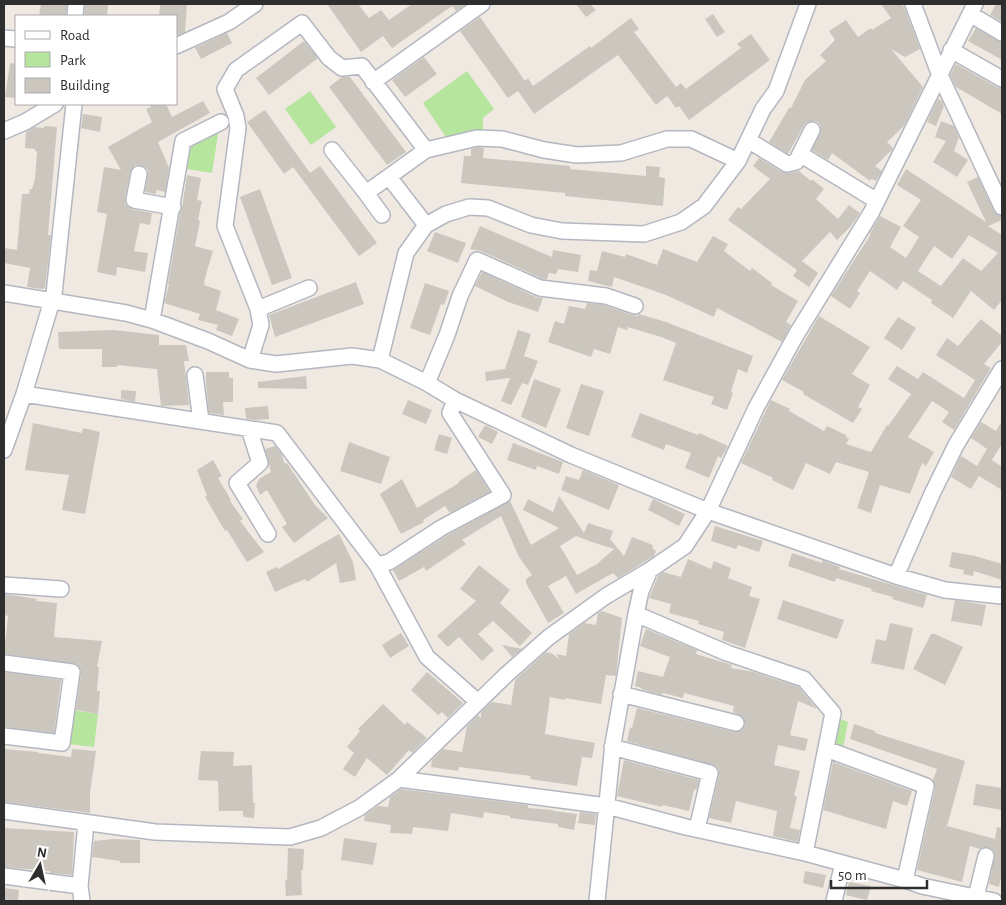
<svg xmlns="http://www.w3.org/2000/svg" width="1006" height="905" font-family="'Alegreya Sans',sans-serif">
	<style>
		.green { fill: #b6e59e }
		.building { fill: #cbc7bf; fill-rule: evenodd }
		.lines { fill: none; stroke-linecap: round; stroke-linejoin: round }
		.minor-casing { stroke: #b4b7c1; stroke-width: 18 }
		.minor { stroke: #fff; stroke-width: 15 }
	</style>
	<rect width="100%" height="100%" fill="#efe9e1"/>
	<!-- green -->
	<path class="green" d="M467,71L494,109L483,118V130L446,137L423,103Z
		M310,91L336,127L311,145L285,109Z
		M219,128L212,173L187,169L191,141Z
		M72,710L98,714L94,747L68,744Z
		M838,718L848,722L843,748L831,746Z"/>
	<!-- building -->
	<path class="building" d="M41,4H67L66,16H39Z
		M85,4H108L107,16H84Z
		M160,4H187L185,32L176,36V16H159Z
		M327,4H358L369,18L381,10L389,20L412,4H466L456,11L452,6L392,48L383,36L361,52Z
		M576,4H590L596,10L586,17Z
		M881,4H902L904,7L920,49L905,57L891,49L923,87L904,126L887,142L893,148L892,150L875,166L882,171L876,181L871,179L870,181L832,153L828,160L812,150L821,130L820,125L816,121L807,122L804,125L788,154L769,142L789,108H791L805,80L826,61L820,55L835,40L829,31L846,20L858,37L871,28L872,30L891,18Z
		M996,4H1002V22L990,15Z
		M713,14L725,32L717,37L705,19Z
		M480,17L525,81L528,78L533,86L590,46L591,48L631,18L639,29L634,32L676,87L681,83L686,89L741,48L737,44L751,34L770,60L689,120L679,106L676,108L667,96L656,105L618,55L534,114L518,91L508,98L460,31Z
		M976,28L1002,42V60L968,41Z
		M227,33L232,43L201,59L195,48Z
		M304,41L318,58L269,95L256,78Z
		M424,57L437,74L405,97L392,80Z
		M10,63L16,64V98L5,97Z
		M956,64L997,87L1002,88V114L956,87L950,75Z
		M342,77H350L406,152L387,165L329,87Z
		M938,99L942,101L944,106L936,126L927,122Z
		M203,101L210,113L158,142L169,168L165,192L156,190V194L145,192L148,175V170L145,167L140,165H135L130,172L125,198V204L132,209L152,213L150,225L140,223L134,251L148,253L145,272L117,267L116,276L97,272L107,214L97,212L104,167L121,170L108,147L152,122L146,109L151,107L149,104H166L172,117Z
		M265,110L310,173L320,166L377,243L359,256L293,167L284,174L247,122Z
		M83,114L102,117L100,132L81,128Z
		M941,121L954,126L959,137L954,151L968,160L957,177L933,162L946,141L935,137Z
		M44,126L57,127L48,235H51L45,288L43,289L27,287L30,268L4,263V248L17,250L22,194H29L30,189H32L35,179L37,152L35,151V149L25,148L26,132L34,127L44,128Z
		M478,147L484,148L483,158L570,166V169L646,176V166L660,167L659,177L665,178L663,206L565,196V193L461,183L464,156H471V149Z
		M759,158L782,172L789,173L799,171L811,181L812,179L824,189L816,199L838,219L849,205L860,213L851,226L837,240L830,232L802,261L818,273L809,287L793,276L797,270L728,220L738,207L741,209L770,179L753,166Z
		M906,169L986,222L967,182L978,177L994,211L1002,217V220L988,226L1002,235V300L994,310L971,291L953,318L931,303L932,300L903,281L897,290L870,271L857,291L860,293L850,309L831,296L871,234L870,233L880,216L901,227L890,247L906,258L919,237L903,226L921,200L897,185ZM969,235L998,253L981,271L963,258L941,286L918,271L934,246L952,259Z
		M187,175L201,178L197,200L202,201L198,220L200,221L195,246L213,251L205,278L204,285L221,291L216,310L239,319L232,336L216,330L218,325L198,320L200,314L164,303L169,284H168L180,213L182,208Z
		M260,189L292,278L272,285L240,197Z
		M480,226L552,257L553,250L581,255L578,272L558,269L556,274L549,273L547,279H543L481,251L470,249Z
		M435,232L466,243L458,263L427,251Z
		M713,236L728,244L724,251L750,271L752,268L772,283L771,285L798,301L786,322L791,325L782,342L717,308L714,317L666,295L614,277L612,287L588,281L590,270L597,271L602,251L625,257L626,254L657,265L663,249L697,262Z
		M482,272L536,297L543,298L538,312L508,302L475,286Z
		M356,282L364,304L275,337L269,315Z
		M425,283L449,291L444,305L441,304L430,335L410,328Z
		M587,303L604,305L632,315L638,316L639,314L666,322L753,356L747,373L738,369L731,392L733,393L727,410L711,404L714,397L663,380L676,343L661,337L628,327L627,330L618,327L610,354L594,349L591,357L548,342L555,321L564,324L569,306L585,309Z
		M819,316L870,347L852,374L870,385L858,407L862,409L853,423L803,394L804,392L782,380Z
		M898,317L916,328L902,350L884,338Z
		M981,319L1002,336V342L984,364L991,368L954,430L942,422L949,412L932,401L908,437L934,452L926,466L922,463L910,494L880,485L871,513L857,508L869,472L836,462L830,474L806,463L793,490L772,480L773,478L741,463L771,400L790,409L789,411L824,431L827,426L846,435V437L849,439L846,444L871,452L887,425L888,426L911,394L888,379L897,366L918,379L923,372L964,398L975,380L936,355L947,338L958,346Z
		M114,330L159,335V345H186L189,361H184L189,405L161,406L157,369L117,365V367H102V349H59L58,332Z
		M518,330L531,334L524,356L538,361L528,385L522,383L511,405L501,401L510,378L486,381L485,372L505,369Z
		M206,372H229V378H233V402H223L224,415L209,413L206,384Z
		M306,376L307,389L258,388V382Z
		M534,379L561,389L546,428L521,417Z
		M581,384L604,391L589,436L566,428Z
		M121,390L136,391L135,402L121,399Z
		M408,400L432,410L426,424L402,414Z
		M268,406L269,419L257,420L246,419L245,408Z
		M640,413L698,435L699,433L728,446L721,458L718,456L709,478L685,468L691,453L666,444L664,450L631,437Z
		M1002,421V444L992,460L1002,467V490L979,476L971,489L951,477L961,456L977,466L987,449L971,438L981,422L996,431Z
		M33,423L82,433L83,428L100,432L85,514L62,510L69,475L25,470Z
		M485,425L498,432L492,444L478,437Z
		M439,434L452,438L447,454L434,450Z
		M349,442L390,457L381,484L340,471Z
		M513,443L563,462L559,474L537,466L536,470L507,460Z
		M275,446L281,453L285,464L287,463L315,505L328,518L294,543L282,527L287,524L267,490L260,495L256,486L259,479L271,472L265,449Z
		M213,460L222,476L218,478L231,500L230,501L243,519L240,521L264,552L247,562L227,530L225,531L205,497L207,496L197,470Z
		M476,470L490,492L450,513L445,506L423,520L424,522L401,534L380,494L402,479L417,508L459,483L458,482Z
		M583,470L619,485L609,510L561,490L566,476L579,480Z
		M559,496L584,533L588,523L613,531L610,539L624,556L632,537L640,540L653,545L652,548L656,551L654,556L618,578L613,573L576,594L566,576L548,586L564,613L548,623L526,583V579L532,575L519,557L501,516L462,540L466,544L426,571L424,567L399,581L393,570L446,536L510,501L531,545L559,528L523,510L528,499L553,512ZM576,536L589,541L614,549L597,564L577,575L560,546Z
		M653,499L685,514L679,526L648,510Z
		M715,526L763,541L759,552L738,545L736,549L711,541Z
		M339,534L353,562L356,580L340,583L336,563L307,582L305,579L275,592L266,572L277,567L278,569Z
		M952,552L975,556L1002,564V580L974,571L973,576L963,574L964,570L949,567Z
		M792,553L822,563V560L840,567L839,569L927,595L923,608L892,599L893,597L871,591L872,589L836,578L835,582L788,566Z
		M688,559L711,569L714,561L731,568L728,578L752,587L749,596L760,599L745,648L722,640L724,632L698,624L699,621L669,613L671,604L649,598L658,576L663,572L681,577Z
		M479,565L510,590L500,603L532,633L520,646L493,621L478,634L494,650L482,661L459,637L448,647L437,636L476,601L460,589Z
		M4,594L37,599L36,601L57,603L54,637L102,641L97,667H99L97,691H100L98,714L76,710L81,673L80,668L77,664L4,654L8,616L4,615Z
		M783,600L844,620L837,639L777,619Z
		M955,600L986,605L982,626L951,621Z
		M602,611L622,618L616,676L606,675L601,704L565,698V700L550,697L545,734L595,743L592,758L582,757L577,786L530,779L531,776L459,767L458,771L431,767L432,760L443,749L462,752L467,726L478,715L481,718V712L492,702L511,705L515,680L546,652L553,654L560,660L556,654L566,656L569,634L584,623L596,625L598,613Z
		M890,623L913,628L904,670L871,663L876,639L886,641Z
		M646,629L697,650L696,654L732,665L731,668L754,672L799,687L817,709L798,701L790,735L808,739L805,751L778,745L774,765L800,771L794,796H797L790,828L800,830L798,842L773,836L777,811L736,801L731,823L709,818L719,775V770L716,766L627,741L630,727L632,728L637,708L734,732L742,730L745,725L743,717L733,712L734,706L684,693L683,698L663,693L662,695L641,689L642,688L635,686L638,671L663,677L670,657L640,646Z
		M401,633L409,646L390,658L382,645Z
		M931,634H935L963,647L945,685L913,669Z
		M502,645L522,649L512,657Z
		M4,672L61,680L54,733L4,727Z
		M427,672L463,703L448,718L442,712L438,715L411,690Z
		M383,704L405,725L407,722L427,738L412,753L409,750L387,775L367,758L355,777L343,769L354,753L347,747L360,731L358,729Z
		M854,724L875,731V733L965,761L947,826L995,839L997,827L1002,828V873L999,887L989,884L995,854L993,850L988,847L980,849L970,846L962,882L917,870L935,788L933,780L937,769L850,739Z
		M4,749L38,752V753L71,757L72,749L96,751L90,793V813L4,802Z
		M201,751L234,752L233,766L252,765L253,803H255L254,818L243,817V811H219L218,781L198,780Z
		M624,760L699,780L697,789L694,790L689,811L662,805V807L617,796Z
		M833,762L912,791L907,806L893,801L886,829L823,810Z
		M976,784L1002,788V810L973,805Z
		M401,789L528,805V808L553,810V811L577,814L574,830L558,827V824L510,818V816L484,812L483,818L451,813L448,831L413,827L412,834L390,833L391,825L364,821L365,815L378,806L388,807L390,797Z
		M580,812L596,814L595,825L578,823Z
		M4,828L74,832L72,875L50,873V871L4,867Z
		M344,838L377,843L373,865L341,860Z
		M113,839L140,840V863H120V861L92,857L94,841Z
		M288,848L304,849L303,870H301L302,895L286,896L285,880H287Z
		M805,871L826,875L823,888L803,883Z
		M849,882L871,886L867,900L846,895Z
		M4,888L19,890L18,901H4Z"/>
	<g class="lines">
		<!-- minor casing -->
		<g class="minor-casing">
			<path id="minor" d="M913,4L939,73L1002,207
				M970,14L1002,33
				M75,16L76,4
				M4,38L16,39
				M176,46L229,22L255,4
				M951,50L1002,79
				M373,82L482,4
				M4,131L25,122L55,104
				M748,140L787,164L796,162L812,130
				M426,150L477,138L502,139L544,150L577,155L621,153L667,139H691L738,161
				M800,154L877,201
				M139,174L134,200L173,207
				M389,177L426,225
				M366,193L382,215
				M4,293L126,313L152,320L208,341L250,360L276,364L352,356L380,360L427,383L455,400L571,455L708,511L896,576L945,590L1002,596
				M258,309L309,288
				M152,320L183,141L221,122
				M250,360L261,325L258,309L225,226L238,128L236,116L225,89L236,70L302,23L329,58L342,68L362,66L426,150L366,193L332,150
				M380,360L406,253L426,225L446,214L469,207L488,208L531,225L562,231L644,234L681,222L704,206L738,161L763,109L776,91L808,4
				M195,375L201,421
				M427,383L447,335L460,296L477,260L540,288L606,296L635,306
				M24,394L277,433L377,565L427,657L478,702
				M249,429L260,463L237,483L268,534
				M4,450L24,394L54,294L74,104
				M377,565L389,562L441,528L503,495L450,413L455,400
				M896,576L932,494L956,445L1002,369
				M4,585L61,589
				M636,614L727,653L804,679L833,713L805,853
				M4,663L72,672L62,743L4,736
				M621,694L736,723
				M612,747L710,773L697,829
				M826,749L926,786L905,880
				M399,779L607,806L686,827L805,853L905,880L922,886L994,901
				M4,811L155,832L290,837L321,828L359,808L399,779L506,675L549,637L606,596L650,570L685,546L708,511L756,408L796,335L871,213L975,4
				M4,876L80,886
				M976,897L986,856
				M82,901L80,886L86,823
				M597,901L613,744L636,614L641,591L650,570
				M834,901L843,863"/>
		</g>
		<!-- minor -->
		<use href="#minor" class="minor"/>
	</g>
	<!-- border -->
	<rect width="1006" height="905" fill="none" stroke="#2e2e2e" stroke-width="10"/>
	<!-- legend -->
	<rect x="15" y="15" width="162" height="90" fill="#ffffff" stroke="#ababab"/>
	<rect x="25" y="31" width="25" height="8" fill="#ffffff" stroke="#ababab"/>
	<text x="60" y="40" font-size="15" fill="#2e2e2e">Road</text>
	<rect x="25" y="52" width="25" height="15" fill="#b6e59e" stroke="#ababab"/>
	<text x="60" y="65" font-size="15" fill="#2e2e2e">Park</text>
	<rect x="25" y="78" width="25" height="15" fill="#cbc7bf" stroke="#ababab"/>
	<text x="60" y="90" font-size="15" fill="#2e2e2e">Building</text>
	<!-- north arrow -->
	<g transform="translate(40 865) rotate(9)" stroke="#ffffff" stroke-width="4" paint-order="stroke">
	<path d="M0-4L9 19L0 12L-9 19Z" fill="#2e2e2e"/>
	<text y="-8" font-size="14" font-weight="bold" text-anchor="middle" fill="#2e2e2e">N</text>
	</g>
	<!-- scale -->
	<path d="M831 880v8h96v-8" fill="none" stroke="#2e2e2e" stroke-width="2.5"/>
	<text x="838" y="880" font-size="15" fill="#2e2e2e" stroke="#ffffff" stroke-width="4" paint-order="stroke">50 m</text>
</svg>
